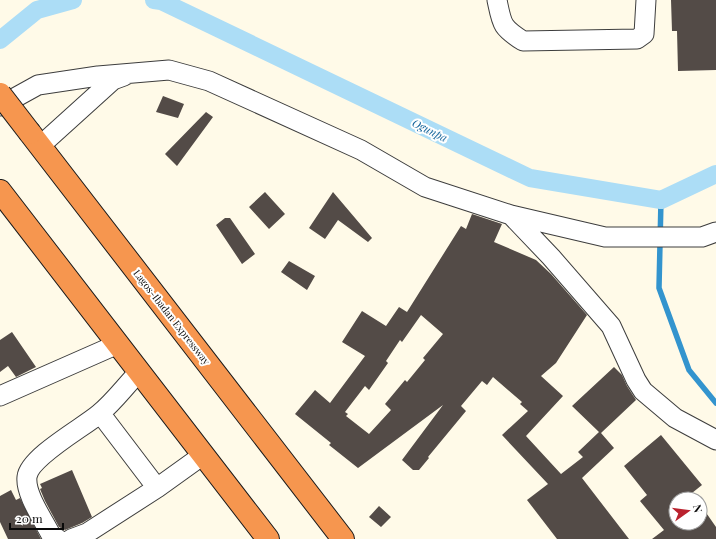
<svg xmlns="http://www.w3.org/2000/svg" width="716" height="539" font-family="'Playfair Display',serif">
	<style>
		.lines { fill: none; stroke-linecap: round; stroke-linejoin: round }
		.stream { stroke: #3394ce; stroke-width: 5.5 }
		.canal { stroke: #acddf6; stroke-width: 18 }
		.building { fill: #534b47; fill-rule: evenodd }
		.minor-casing { stroke: #3d3d3d; stroke-width: 21 }
		.highway-casing { stroke: #1b1b1b; stroke-width: 24 }
		.minor { stroke: #fff; stroke-width: 19 }
		.highway { stroke: #f6964f; stroke-width: 22 }
		.highway-bridge-casing { stroke: #1b1b1b; stroke-width: 24; stroke-linecap: butt }
		.highway-bridge { stroke: #f6964f; stroke-width: 22 }
		.labels { text-anchor: middle; dominant-baseline: central; stroke-width: 4; stroke-linejoin: round; paint-order: stroke }
		.street-label { font-size: 10px; fill: #0a0a0a; stroke: #fff }
		.water-label { font-size: 11px; font-style: italic; fill: #14649b; stroke: #fff }
	</style>
	<rect width="100%" height="100%" fill="#fffae8"/>
	<g class="lines">
		<!-- stream -->
		<path class="stream" d="M161,0V1
			M661,200L659,288L689,370L716,403"/>
		<!-- canal -->
		<path class="canal" d="M154,0L161,1L530,178L661,200L716,174
			M0,40L37,10L73,0"/>
	</g>
	<!-- building -->
	<path class="building" d="M671,0H716V70L678,71L677,31H672Z
		M163,96L184,104L178,118L156,112Z
		M206,112L213,117L177,166L165,154Z
		M265,192L285,214L269,229L249,207Z
		M333,192L372,238L368,242L338,220L325,239L309,228Z
		M472,214L502,224L494,242L536,260L551,274L587,315L556,363L541,376L563,396L526,436L561,474L583,457L578,452L599,432L572,406L614,367L622,375L627,386L636,400L601,433L614,448L582,478L629,539H557L527,500L548,484L502,435L528,411L520,404L522,402L493,377L487,385L482,381L461,406L466,411L428,457L429,458L419,470H413L402,460L443,405L358,468L329,445L331,443L295,414L315,390L330,403L365,356L342,342L362,311L386,326L399,307L407,312L461,226L466,229ZM421,315L443,334L423,358L425,360L407,382L405,380L385,404L391,410L369,434L346,416L348,414L345,412L365,386L369,390L388,363L386,361L400,340L402,342Z
		M225,218H230L255,254L242,264L216,225Z
		M289,261L315,276L307,290L281,272Z
		M12,332L36,367L16,377L8,366L0,372V340Z
		M661,435L702,485L692,493L697,499H676V523H700V504L716,527V539H652L664,530L640,501L647,495L624,466Z
		M72,470L92,517L82,523L65,530L59,527L45,501L40,489L42,488L40,484Z
		M11,490L16,500L20,498L41,539H8L0,522V496Z
		M379,506L391,517L381,527L369,517Z"/>
	<g class="lines">
		<!-- minor casing -->
		<g class="minor-casing">
			<path id="minor" d="M497,0C502,24 501,27 523,41L637,39L644,34L646,0
				M0,106L38,85L98,76L169,70L209,81L361,150L425,187L511,215L605,237H702L716,232
				M40,146L113,80L124,76
				M511,215L551,257L611,326L636,380L643,391L675,418L716,440
				M0,396L118,344
				M100,413L157,488
				M58,539L51,535C43,519 25,494 27,477C29,457 84,427 99,414C114,402 126,385 139,372
				M71,539L87,533L157,488L203,455"/>
		</g>
		<!-- highway casing -->
		<g class="highway-casing">
			<path id="highway" d="M30,133L343,539
				M0,191L268,539"/>
		</g>
		<!-- minor -->
		<use href="#minor" class="minor"/>
		<!-- highway -->
		<use href="#highway" class="highway"/>
		<!-- highway-bridge casing -->
		<g class="highway-bridge-casing">
			<path id="highway-bridge" d="M0,94L30,133"/>
		</g>
		<!-- highway-bridge -->
		<use href="#highway-bridge" class="highway-bridge"/>
	</g>
	<g class="labels">
		<!-- street labels -->
		<g class="street-label">
			<text transform="translate(172 317) rotate(52)">Lagos-Ibadan Expressway</text>
		</g>
		<!-- water labels -->
		<g class="water-label">
			<text transform="translate(430 130) rotate(26)">Ogunpa</text>
		</g>
	</g>
	<!-- north arrow -->
	<g transform="translate(688 511) rotate(76)"><circle r="19" fill="#ffffff" stroke="#9d9d9d"/>
	<path d="M0-3L7 15L0 10L-7 15Z" fill="#ba222e"/>
	<text y="-6" font-size="11" font-weight="bold" text-anchor="middle" fill="#0a0a0a">N</text>
	</g>
	<!-- scale -->
	<path d="M10 523v6h53v-6" fill="none" stroke="#0a0a0a" stroke-width="2"/>
	<text x="16" y="523" font-size="12" fill="#0a0a0a" stroke="#ffffff" stroke-width="3" paint-order="stroke">20 m</text>
</svg>
